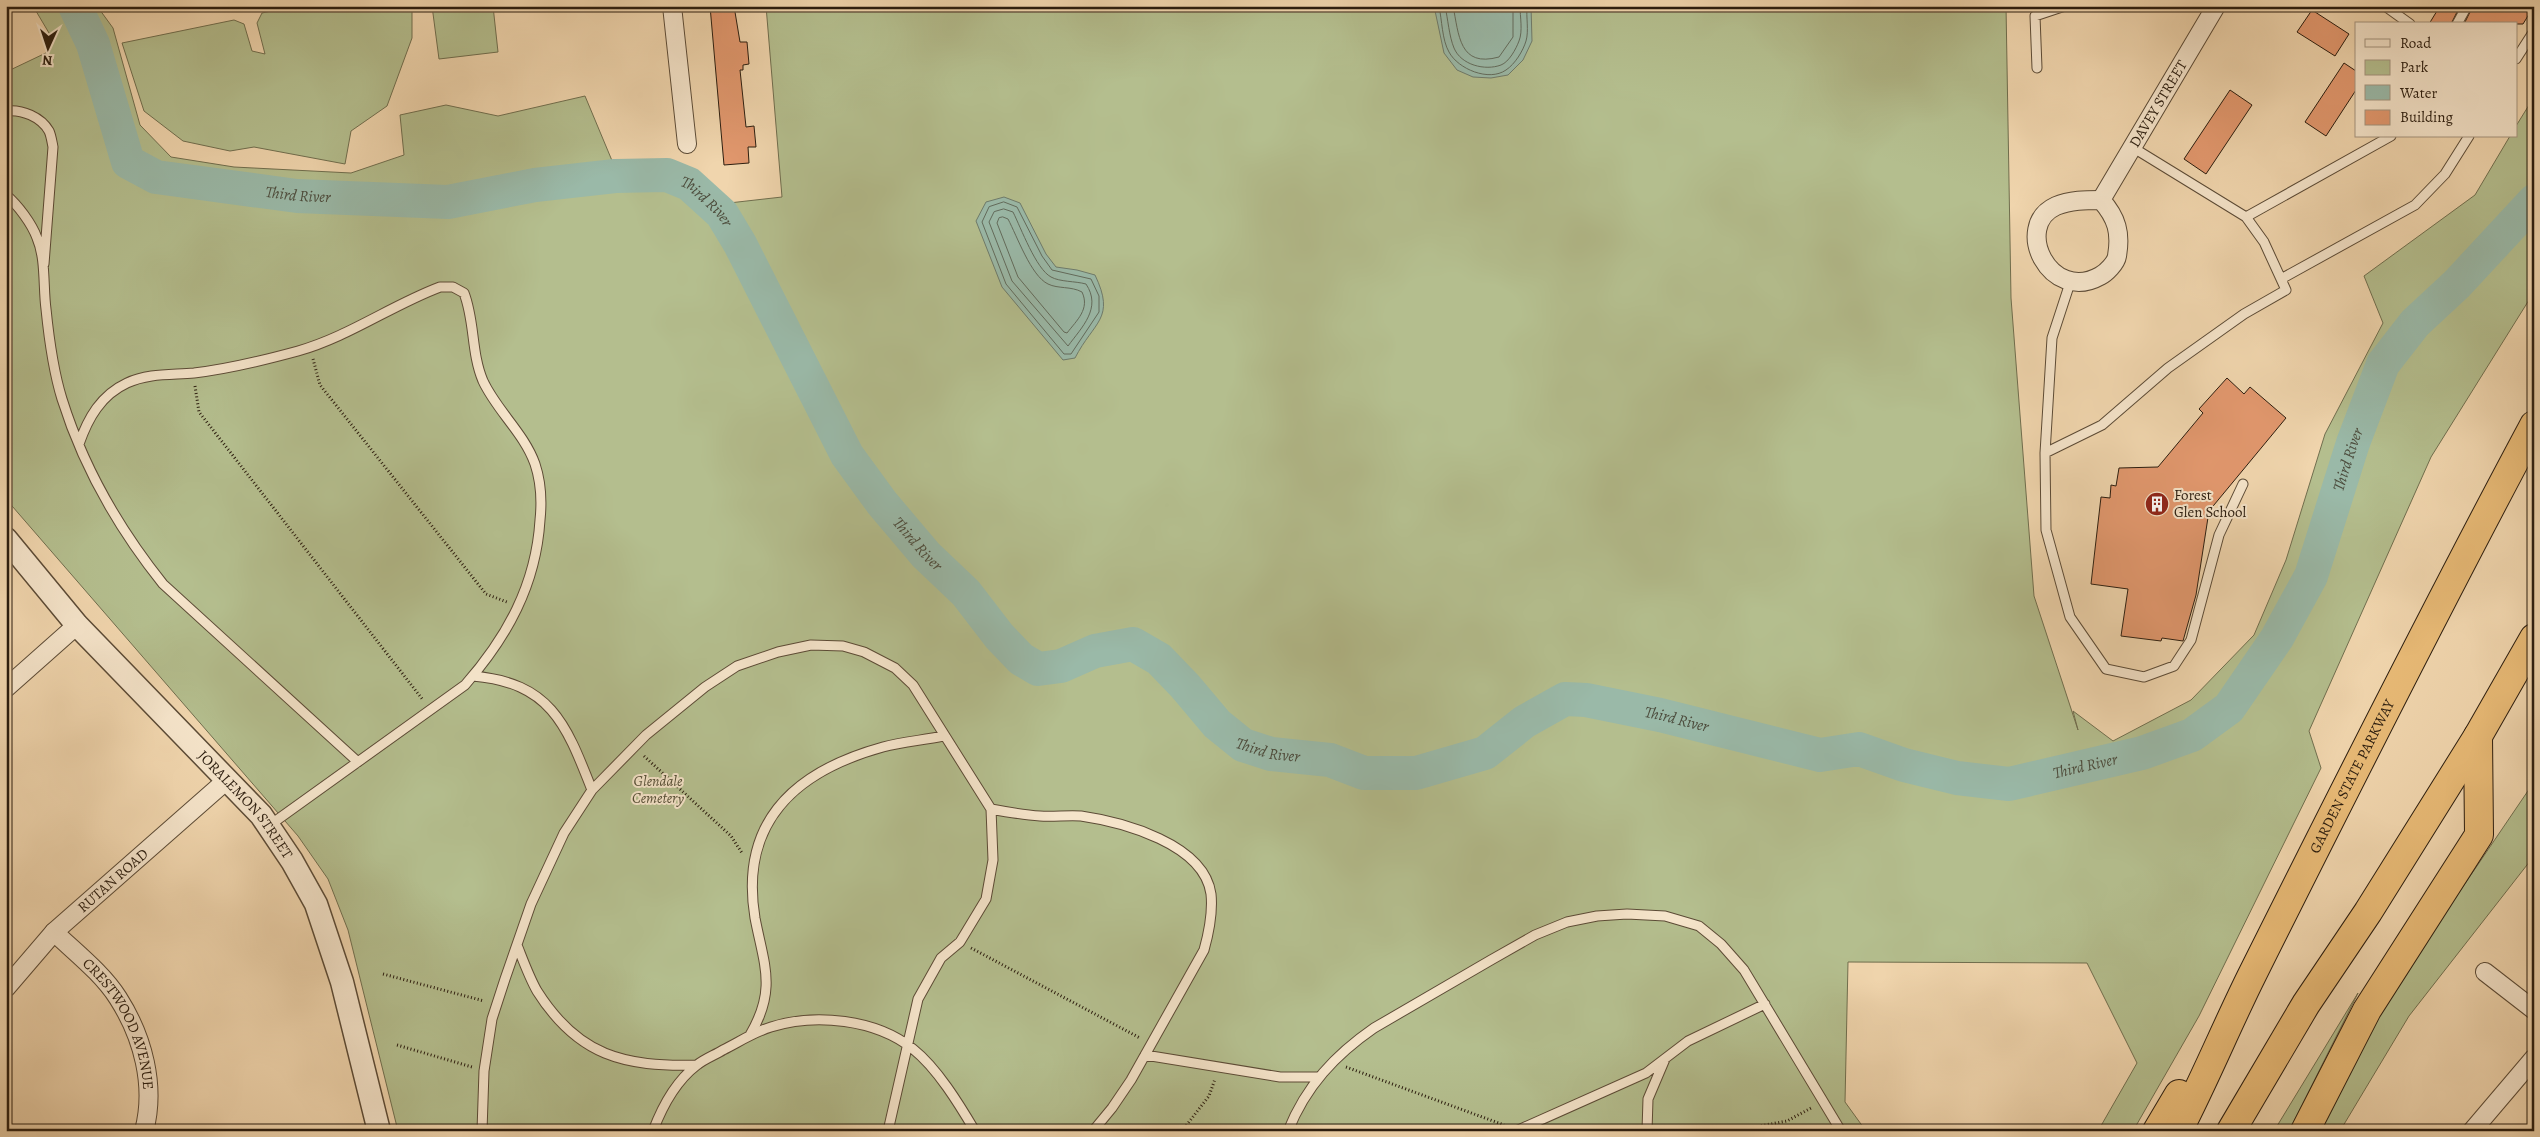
<svg xmlns="http://www.w3.org/2000/svg" width="2540" height="1137" viewBox="0 0 2540 1137" font-family="Alegreya,serif">
	<style>
		.green { fill: #b4be8e; stroke: #706e4e }
		.water { fill: #9ab9a8; stroke: #6e7b6b }
		.lines { fill: none; stroke-linecap: round; stroke-linejoin: round }
		.shore { stroke: #626b5c; stroke-width: 1 }
		.river { stroke: #9ab9a8; stroke-width: 34 }
		.building { fill: #e2986e; stroke: #2b1d0f }
		.service-casing { stroke: #5c4b36; stroke-width: 11 }
		.minor-casing { stroke: #5c4b36; stroke-width: 20 }
		.tertiary-casing { stroke: #5c4b36; stroke-width: 25 }
		.motorway-casing { stroke: #2b1d0f; stroke-width: 30 }
		.path { stroke: #2b1d0f; stroke-width: 3; stroke-dasharray: 1 2.5; stroke-linecap: butt }
		.service { stroke: #f5e4ca; stroke-width: 9 }
		.minor { stroke: #f5e4ca; stroke-width: 18 }
		.tertiary { stroke: #f5e4ca; stroke-width: 22 }
		.motorway { stroke: #e8ba76; stroke-width: 28 }
		.labels { text-anchor: middle; dominant-baseline: central; stroke-width: 4; stroke-linejoin: round; paint-order: stroke }
		.street-label { font-size: 15px; fill: #2b1d0f; stroke: #f5e4ca }
		.poi-label { font-size: 15px; fill: #2b1d0f; stroke: #f5e4ca; text-anchor: start }
		.park-label { font-size: 15px; font-style: italic; fill: #544d35; stroke: #f5e4ca }
		.water-label { font-size: 16px; font-style: italic; fill: #4c4c3d; stroke: #f5e4ca }
	</style>
	<rect width="100%" height="100%" fill="#f0d5ad"/>
	<filter id="stains"><feTurbulence type="fractalNoise" baseFrequency=".004" numOctaves="4"/><feColorMatrix values="0 0 0 0 .2 0 0 0 0 .09 0 0 0 0 .02 0 0 0 .5 -.17"/></filter>
	<radialGradient id="worn" r=".72"><stop offset=".6" stop-color="#630" stop-opacity="0"/><stop offset="1" stop-color="#630" stop-opacity=".3"/></radialGradient>
	<path class="green" d="M33,6H97L113,28L140,125L171,157L234,167L351,173L404,155L400,115L446,105L498,116L585,96L613,163L678,169L729,203L782,197L766,6H2006L2011,298L2034,596L2078,730L2073,711L2113,741L2191,700L2254,635L2286,560L2325,434L2383,323L2364,276L2475,195L2510,136H2516V126L2534,97V292L2431,457L2309,731L2321,768L2199,1016L2133,1131H2098L2137,1063L2087,963L1848,962L1845,1102L1866,1131H398L348,930L328,879L298,836L6,499V72L50,51L49,33Z
		M293,6H412V38L387,106L351,131L345,164L254,147L230,151L183,141L144,111L122,43L234,20L244,24L252,51L265,54L257,23L262,13Z
		M432,6H493L498,52L439,59Z
		M2534,782V856L2409,1016L2340,1131H2312L2331,1089L2428,938Z
		M2358,993L2289,1131H2274Z"/>
	<path class="water" d="M1434,6H1531L1532,41L1523,60L1508,75L1491,78L1473,77L1457,70L1444,53Z
		M1004,197L1020,203L1046,254L1056,267L1077,270L1095,275C1116,319 1094,321 1075,358L1063,360L1002,287L976,221L986,202Z"/>
	<g class="lines">
		<path class="shore" d="M1439,6C1442,20 1442,40 1449,52C1458,69 1489,82 1506,70C1515,64 1523,51 1526,41C1529,31 1526,17 1527,6
			M1445,6C1448,19 1449,36 1454,48C1461,65 1485,71 1501,65C1509,62 1516,49 1519,41C1523,31 1520,17 1520,6
			M1453,6C1459,35 1459,68 1499,57L1513,37V6
			M1004,202L1017,207L1042,256L1052,270L1091,279L1099,296V312L1071,354H1064L1006,284L982,222L989,207Z
			M1004,209L1013,212C1021,228 1036,269 1051,277C1060,282 1075,281 1086,284C1102,308 1082,327 1068,346L1012,281L989,222L994,212Z
			M1003,217L1008,219C1017,236 1031,276 1048,284C1058,289 1071,286 1082,292C1090,309 1077,320 1067,333L1064,332L1018,277L997,223L999,218Z"/>
		<path class="river" id="s1" d="M75,6L93,44L128,162L156,177L297,196L448,202L535,185L615,176L667,175L689,184L722,214L740,244L847,455L882,503L926,555L966,593L999,636L1021,659L1038,669L1061,666L1095,651L1133,644L1159,659L1185,686L1217,724L1243,745L1271,754L1330,760L1364,773H1416L1485,753L1524,722L1565,699L1586,700L1660,715L1820,755L1859,749L1904,765L1957,778L2009,784L2142,753L2192,735L2229,708L2277,638L2311,576L2353,443L2383,364L2415,323L2457,284L2534,201"/>
	</g>
	<path class="building" d="M710,6H734L740,42H747L749,64L743,65V70H740L746,127L754,126L756,147H748L749,163L724,165Z
		M2440,6H2460L2451,24H2429Z
		M2473,6H2534L2523,24H2464Z
		M2312,10L2349,34L2335,56L2297,32Z
		M2344,63L2356,71V90L2326,136L2305,122Z
		M2230,90L2252,105L2206,174L2184,159Z
		M2227,378L2244,394L2250,387L2286,418L2209,511L2196,595L2183,641L2162,638L2161,641L2121,636L2128,589L2091,584L2101,497L2110,498L2111,485L2116,486L2119,468L2158,467L2203,413L2199,409Z"/>
	<g class="lines">
		<g class="service-casing">
			<path id="service" d="M2385,6L2410,24
				M2457,24L2467,6
				M2516,59L2534,31
				M2037,68L2035,16L2065,6
				M6,111C22,109 41,117 49,131C51,135 52,142 53,147L44,264
				M2132,147L2246,217L2391,136
				M6,195C18,205 32,224 37,238C46,259 43,287 46,309C49,339 53,370 62,399C83,466 119,529 163,584L358,762
				M2281,279L2415,205L2445,174L2469,136
				M2070,283L2052,338L2045,453L2046,530L2070,617L2106,669L2144,677L2174,666L2191,640L2219,535L2243,484
				M79,444C88,418 101,395 127,383C148,373 172,375 194,373C229,369 265,360 298,351C348,337 392,305 440,287H453L464,293C475,321 471,353 483,381C497,411 524,433 535,464C541,482 542,501 540,520C536,585 507,637 465,685L270,825
				M2045,453L2102,425L2168,368L2244,314L2286,290L2264,242L2246,217
				M473,676C551,683 566,724 592,790
				M991,809C1007,812 1023,815 1040,816C1053,817 1068,815 1081,816C1123,822 1204,844 1211,894C1213,913 1209,932 1204,950L1131,1080L1112,1108L1093,1131
				M517,945C523,960 529,977 537,991C578,1056 624,1067 697,1065
				M750,1035C777,989 764,965 755,918C739,821 796,771 883,747C902,742 924,740 943,736
				M1145,1055L1280,1077H1317
				M482,1131L484,1071L492,1019L505,979L531,904L564,833L592,790L646,735L705,687L737,666L778,652L811,645L843,646L864,652L895,668L913,685L991,809L993,860L986,899L960,942L941,958L918,999L888,1131
				M653,1131C662,1107 676,1081 697,1065C704,1059 715,1055 723,1050C739,1042 754,1032 771,1027C815,1013 876,1019 913,1049C937,1068 959,1104 975,1131
				M1288,1131C1306,1086 1335,1055 1374,1028L1491,960L1535,935L1567,922L1597,916L1627,914L1665,916L1699,926L1721,944L1744,970L1841,1131
				M1516,1131L1646,1073L1688,1041L1765,1004
				M1647,1131L1648,1099L1665,1059"/>
		</g>
		<g class="minor-casing">
			<g id="minor">
				<path d="M672,6L687,144"/>
				<path d="M2101,200C2117,218 2121,233 2117,256C2116,263 2106,273 2100,276C2050,304 2012,226 2056,206C2070,200 2086,200 2101,200Z"/>
				<path id="s2" d="M2101,200L2216,6"/>
				<path d="M6,688L77,625"/>
				<path id="s3" d="M54,932C76,953 102,973 118,998C143,1037 156,1086 144,1131"/>
				<path d="M2485,972L2534,1010"/>
				<path id="s4" d="M6,988L54,932L228,779"/>
				<path d="M2472,1131L2534,1058"/>
			</g>
		</g>
		<g class="tertiary-casing">
			<g id="tertiary">
				<path id="s5" d="M6,539L77,625L261,815L292,861L316,904L342,982L379,1131"/>
			</g>
		</g>
		<g class="motorway-casing">
			<g id="motorway">
				<path d="M2157,1131L2179,1094"/>
				<path id="s6" d="M2178,1131C2205,1079 2227,1025 2253,973C2345,789 2437,606 2534,425"/>
				<path d="M2231,1131L2306,1004L2368,912L2478,736L2534,638"/>
				<path d="M2305,1131L2367,1010L2479,835L2478,736"/>
			</g>
		</g>
		<path class="path" d="M313,359L320,385L486,594L507,602
			M195,386L199,412L423,700
			M644,756L731,836L742,853
			M971,948L1140,1038
			M383,974L484,1001
			M397,1045L472,1067
			M1346,1067L1504,1125
			M1182,1131L1209,1096L1215,1079
			M1752,1131L1760,1126L1787,1121L1813,1107"/>
		<use href="#service" class="service"/>
		<use href="#minor" class="minor"/>
		<use href="#tertiary" class="tertiary"/>
		<use href="#motorway" class="motorway"/>
	</g>
	<defs>
		<g id="building-disc" transform="scale(1.25)"><circle r="9.5" fill="#8f2418" stroke="#f5e4ca"/><path d="M-4-6H4V6H1V3H-1V6H-4ZM-2.5-4.3h1.7v1.8h-1.7ZM.8-4.3h1.7v1.8H.8ZM-2.5-1h1.7V.8h-1.7ZM.8-1h1.7V.8H.8Z" fill="#fff"/></g>
	</defs>
	<g fill-rule="evenodd">
		<use href="#building-disc" x="2157" y="504"/>
	</g>
	<g class="labels">
		<g class="street-label">
			<text stroke="none"><textPath href="#s2" startOffset="112">DAVEY STREET</textPath></text>
			<text stroke="none"><textPath href="#s6" startOffset="395">GARDEN STATE PARKWAY</textPath></text>
			<text stroke="none"><textPath href="#s5" startOffset="358">JORALEMON STREET</textPath></text>
			<text stroke="none"><textPath href="#s4" startOffset="152">RUTAN ROAD</textPath></text>
			<text stroke="none"><textPath href="#s3" startOffset="116">CRESTWOOD AVENUE</textPath></text>
		</g>
		<g class="poi-label">
			<text x="2174" y="495">Forest<tspan x="2174" dy="17">Glen School</tspan></text>
		</g>
		<g class="park-label">
			<text x="658" y="781">Glendale<tspan x="658" dy="17">Cemetery</tspan></text>
		</g>
		<g class="water-label">
			<text stroke="none"><textPath href="#s1" startOffset="340">Third River</textPath></text>
			<text stroke="none"><textPath href="#s1" startOffset="760">Third River</textPath></text>
			<text stroke="none"><textPath href="#s1" startOffset="2904">Third River</textPath></text>
			<text stroke="none"><textPath href="#s1" startOffset="1165">Third River</textPath></text>
			<text stroke="none"><textPath href="#s1" startOffset="2049">Third River</textPath></text>
			<text stroke="none"><textPath href="#s1" startOffset="1615">Third River</textPath></text>
			<text stroke="none"><textPath href="#s1" startOffset="2469">Third River</textPath></text>
		</g>
	</g>
	<rect width="2540" height="1137" fill="none" stroke="#f0d5ad" stroke-width="25"/>
	<rect x="8" y="8" width="2525" height="1122" fill="none" stroke="#2b1d0f" stroke-width="2.5"/>
	<rect x="12" y="12" width="2515" height="1112" fill="none" stroke="#2b1d0f"/>
	<rect x="2355" y="22" width="162" height="115" fill="#f5e4ca" stroke="#a4947f"/>
	<rect x="2365" y="39" width="25" height="8" fill="#f5e4ca" stroke="#a4947f"/>
	<text x="2400" y="48" font-size="15" fill="#2b1d0f">Road</text>
	<rect x="2365" y="60" width="25" height="15" fill="#b4be8e" stroke="#a4947f"/>
	<text x="2400" y="72" font-size="15" fill="#2b1d0f">Park</text>
	<rect x="2365" y="85" width="25" height="15" fill="#9ab9a8" stroke="#a4947f"/>
	<text x="2400" y="98" font-size="15" fill="#2b1d0f">Water</text>
	<rect x="2365" y="110" width="25" height="15" fill="#e2986e" stroke="#a4947f"/>
	<text x="2400" y="122" font-size="15" fill="#2b1d0f">Building</text>
	<g transform="translate(48 48) rotate(183)" stroke="#f5e4ca" stroke-width="4" paint-order="stroke">
	<path d="M0-4L9 19L0 12L-9 19Z" fill="#2b1d0f"/>
	<text y="-8" font-size="14" font-weight="bold" text-anchor="middle" fill="#2b1d0f">N</text>
	</g>
	<rect width="100%" height="100%" filter="url(#stains)"/>
	<rect width="100%" height="100%" fill="url(#worn)"/>
</svg>
